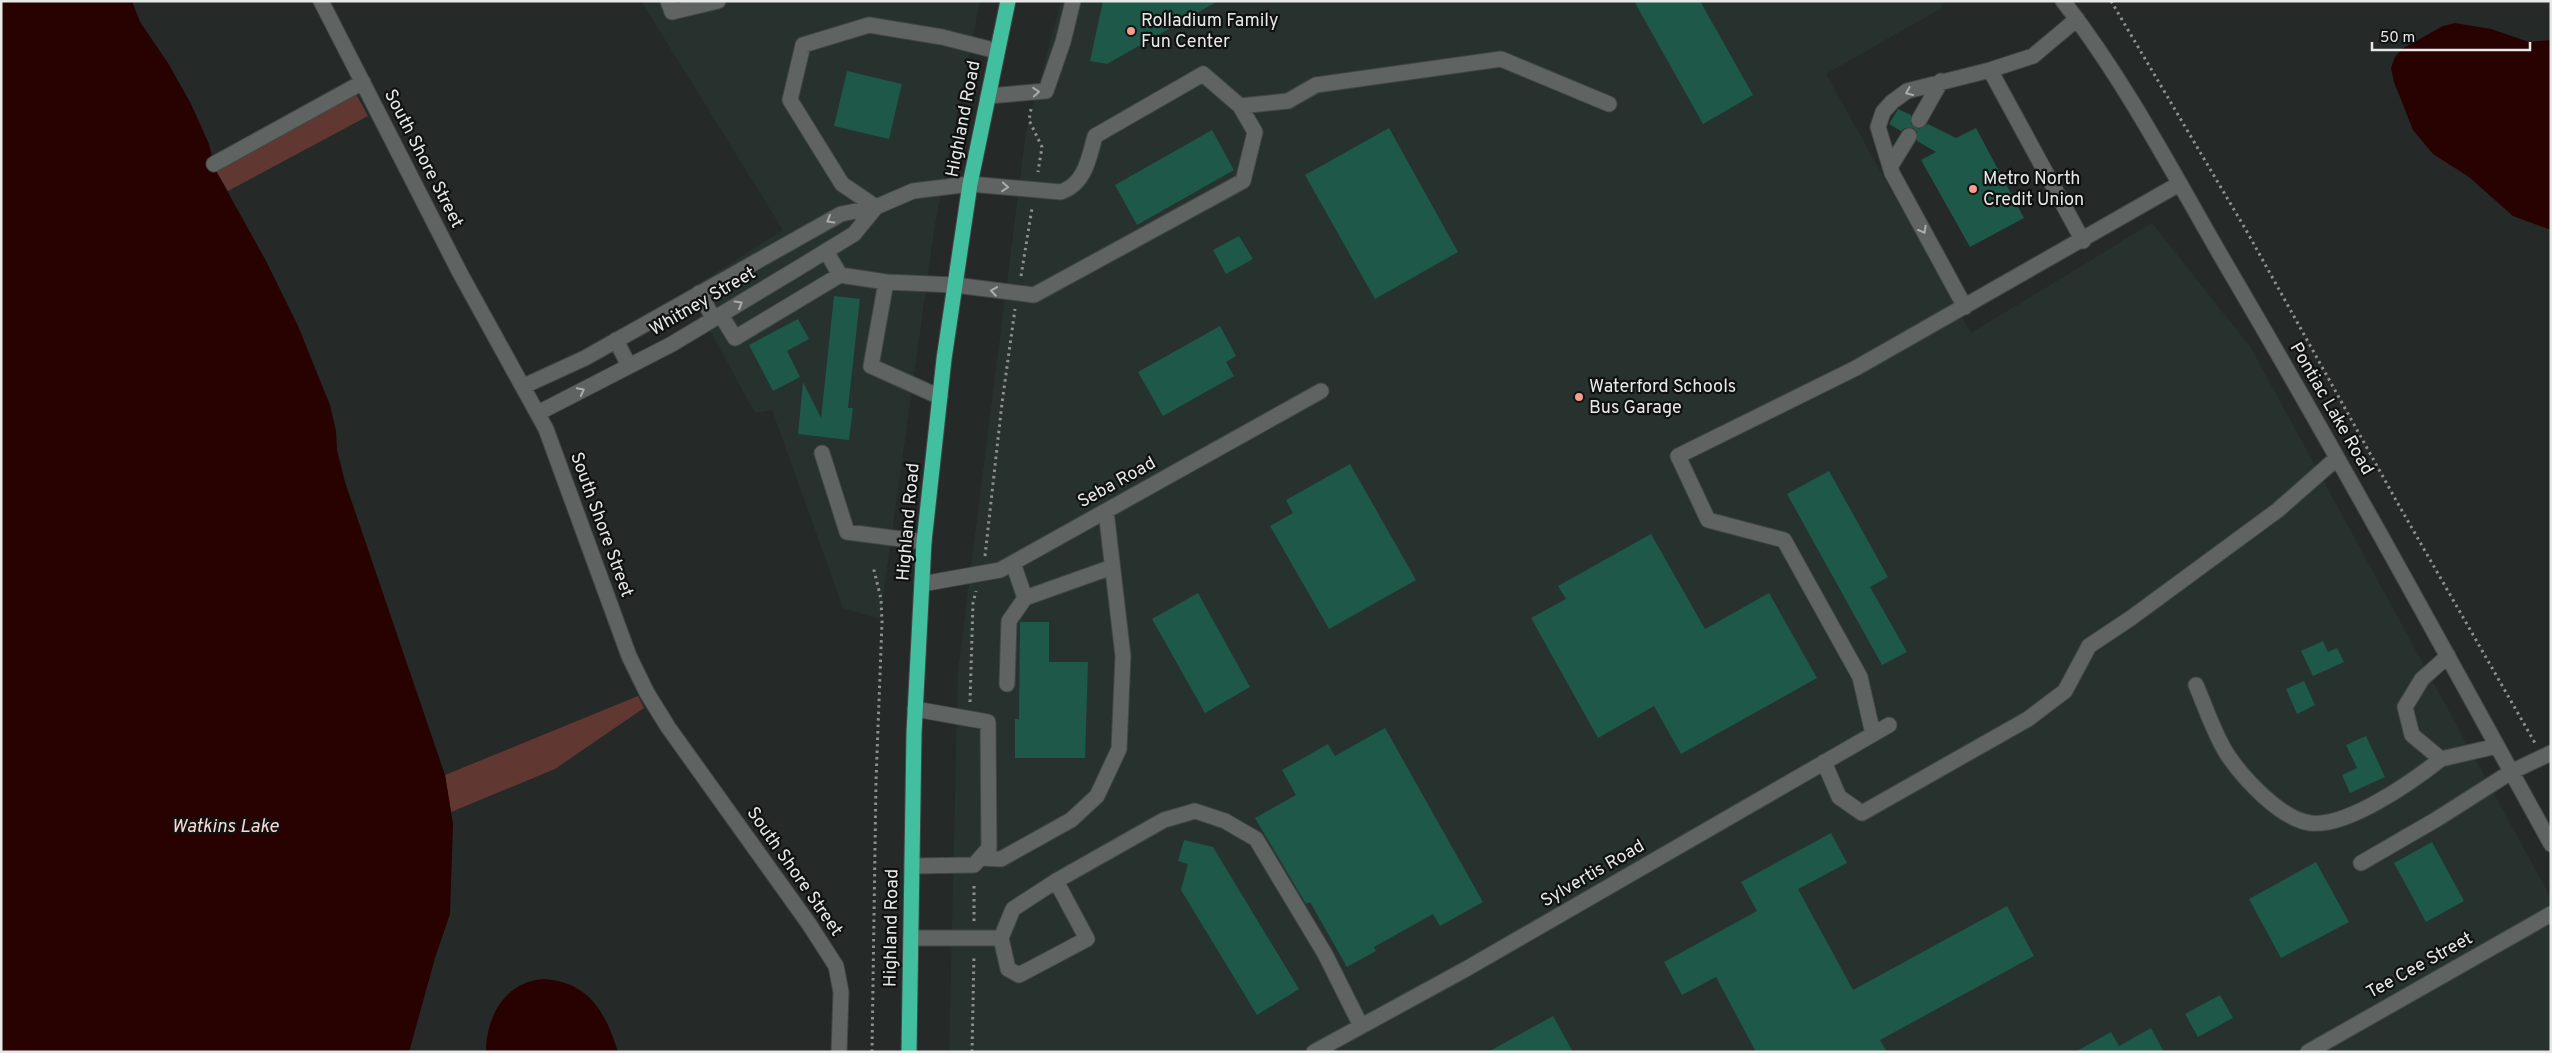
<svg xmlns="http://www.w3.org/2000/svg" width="2552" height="1053" viewBox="0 0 2552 1053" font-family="Overpass,sans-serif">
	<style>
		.built { fill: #27322e }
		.green { fill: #603831 }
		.water { fill: #280201 }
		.building { fill: #1d5848 }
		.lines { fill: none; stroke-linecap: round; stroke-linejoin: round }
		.minor-casing { stroke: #424645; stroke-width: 17 }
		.highway-casing { stroke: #424645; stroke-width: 17 }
		.path { stroke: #8e908f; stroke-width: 3; stroke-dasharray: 2.5 4; stroke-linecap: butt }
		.minor { stroke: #5f6462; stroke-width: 15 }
		.highway { stroke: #42bf9e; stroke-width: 15 }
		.oneway { stroke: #aaadac }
		.poi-dot { fill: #f59d8e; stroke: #101111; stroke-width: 2 }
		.labels { text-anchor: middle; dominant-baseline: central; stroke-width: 4.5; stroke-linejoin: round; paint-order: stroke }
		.poi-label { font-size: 18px; fill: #e7e9e8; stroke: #101111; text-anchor: start }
		.street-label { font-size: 18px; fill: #e7e9e8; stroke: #101111 }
		.water-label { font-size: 19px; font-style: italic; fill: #fbd9d3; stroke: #101111 }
	</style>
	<rect width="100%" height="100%" fill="#252928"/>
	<path class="built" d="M641,1H980L935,224L880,619L843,608L772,410L755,413L688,290L783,230Z
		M1061,1H1944L1940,9L1826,74L1971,333L2152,223L2251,348L2551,898V1052H949L958,670L1026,131Z"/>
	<path class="green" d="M356,94L368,116L228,191L215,169Z
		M638,696L644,708L555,769L451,812L445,775Z"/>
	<path class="water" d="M1,1H132L140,22L168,63L191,104L209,144L215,169L266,261L298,326L330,405L336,431L337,450L345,482L445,775L453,824L450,914L435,958L409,1052H1Z
		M2455,23L2491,29L2529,42L2551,40V230L2513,216L2469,177L2433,154L2413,130L2394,82L2391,68L2395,57L2402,49L2443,26Z
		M543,979C589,982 605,1011 618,1052H486C486,1017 505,982 543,979Z"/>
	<path class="building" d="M1103,1H1218L1107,64L1090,61Z
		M1634,1H1700L1753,95L1703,124Z
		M847,71L902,84L889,139L834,126Z
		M1898,109L1911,115V124L1919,129L1928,124L1956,138L1976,128L2024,218L1970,247L1921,160L1936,152L1917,141V132L1913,128H1905L1901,131L1889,124Z
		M1389,128L1458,252L1375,299L1305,175Z
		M1212,130L1234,170L1137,225L1115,185Z
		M1239,236L1253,259L1226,274L1213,250Z
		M834,296L860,299L848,408H853L849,440L798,434L803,382L821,418Z
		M798,319L809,339L787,351L800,377L773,391L749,345Z
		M1220,326L1236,356L1226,362L1234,376L1163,416L1138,372Z
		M1350,464L1416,580L1329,629L1270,526L1293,513L1286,500Z
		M1829,471L1888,577L1870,587L1907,652L1882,665L1787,494Z
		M1651,534L1705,629L1769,593L1817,678L1681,754L1654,706L1598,738L1531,618L1566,599L1558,586Z
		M1198,593L1250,687L1205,713L1152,619Z
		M1020,622H1049V662H1088L1085,758H1015V719H1019Z
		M2323,641L2328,652L2337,648L2344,662L2313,676L2301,651Z
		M2304,681L2315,705L2297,714L2286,689Z
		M1385,728L1483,902L1440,926L1433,914L1374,947L1376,951L1347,967L1310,902L1306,904L1255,818L1296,795L1282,770L1328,744L1335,756Z
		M2366,736L2385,777L2350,793L2342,775L2357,768L2346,745Z
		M1831,833L1847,863L1798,889L1853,990L2007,906L2034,956L1880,1040L1887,1052H1756L1716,977L1682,995L1664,962L1757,911L1741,882Z
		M1184,840L1213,847L1299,989L1257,1015L1181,890L1188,864L1178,861Z
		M2432,842L2464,901L2426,922L2394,863Z
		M2316,862L2349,922L2281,958L2249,899Z
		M2220,995L2233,1018L2198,1037L2185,1014Z
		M1553,1016L1573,1052H1488Z
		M2151,1028L2164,1052H2075L2111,1032L2119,1046Z"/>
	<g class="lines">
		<g class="minor-casing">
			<path id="minor" d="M321,1L460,273L546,429L629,656L647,693L668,727L809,924L836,966L841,992L839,1052
				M668,1L672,12L718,1
				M2063,1C2130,87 2180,187 2235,280C2344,466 2447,655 2551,844
				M2077,19L2033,56L1990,70L2083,241
				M988,96L1046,91L1063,42L1073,1
				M1919,120L1941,81
				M214,164L363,82
				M1890,167L1909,136
				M876,207L842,184L790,100L803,45L869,25L942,37L997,51
				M826,251L840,275L886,282L871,366L940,397
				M886,282L955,285L1034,295L1243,181L1255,132L1240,106L1288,101L1316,85L1501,59L1609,104
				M699,293L714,319
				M1965,307L1892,173L1878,127L1883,112L1892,102L1907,91L1990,70
				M721,315L735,338L840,275
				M616,340L629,366
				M524,386L585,358L841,214L876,207L913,191L970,184L1061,192C1085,184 1089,158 1095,136L1203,74L1240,106
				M538,413L672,344L795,270L854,234L876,207
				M822,453L847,532L924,542
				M1013,563L1025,598
				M922,584L1000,570L1321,391
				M2448,656L2422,679L2405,707L2412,735L2441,759L2497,746
				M1007,684L1009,621L1025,598L1112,567
				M2196,685C2205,706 2216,739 2229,757C2245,780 2281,819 2310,823C2347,828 2413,781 2441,759
				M1873,734L1860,677L1784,540L1708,520L1678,456L1856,368L2179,184
				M1824,762L1839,797L1862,813L2028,719L2065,691L2089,646L2131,618L2278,510L2337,458
				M980,858L1001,859L1071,820L1097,796L1119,749L1123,656L1106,511
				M2361,863L2437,819L2511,772L2551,753
				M912,866L974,865L989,848L988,722L915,709
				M911,938H1001L1013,909L1056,881L1164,820L1195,811L1225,821L1256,839L1325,954L1361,1026
				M1001,938L1008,969L1019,975L1087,939L1056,881
				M1314,1052L1466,969L1889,725
				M2308,1052L2551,914"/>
		</g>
		<g class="highway-casing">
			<path id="highway" d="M909,1052L914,733L924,542L944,359L970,184L1008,1"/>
		</g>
		<path class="path" d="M2111,1L2246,230L2397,502L2535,743
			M1031,109L1029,120L1042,147L1038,172
			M1021,276L1032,208
			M985,556L1002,403L1015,309
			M970,702L973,603L976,591
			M974,921V882
			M872,1052L876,781L882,622L881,599L873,566
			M972,1052L974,955"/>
		<use href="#minor" class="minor"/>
		<use href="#highway" class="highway"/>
	</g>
	<defs><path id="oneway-chevron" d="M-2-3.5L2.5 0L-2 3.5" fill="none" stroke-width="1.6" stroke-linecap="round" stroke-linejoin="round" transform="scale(1.25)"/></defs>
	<g class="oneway">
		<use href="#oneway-chevron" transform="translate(1036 92) rotate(-4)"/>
		<use href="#oneway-chevron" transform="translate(1909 92) rotate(156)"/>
		<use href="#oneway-chevron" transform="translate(1005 187) rotate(5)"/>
		<use href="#oneway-chevron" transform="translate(830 220) rotate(150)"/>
		<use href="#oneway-chevron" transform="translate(1923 230) rotate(61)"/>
		<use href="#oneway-chevron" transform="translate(994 291) rotate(-172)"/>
		<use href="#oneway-chevron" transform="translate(739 304) rotate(-31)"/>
		<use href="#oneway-chevron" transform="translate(581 391) rotate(-27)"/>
	</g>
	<g class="poi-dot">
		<circle cx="1131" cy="31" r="5"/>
		<circle cx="1973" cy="189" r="5"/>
		<circle cx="1579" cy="397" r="5"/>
	</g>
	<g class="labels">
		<g class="poi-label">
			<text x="1141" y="21">Rolladium Family<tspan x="1141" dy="21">Fun Center</tspan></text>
			<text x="1983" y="179">Metro North<tspan x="1983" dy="21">Credit Union</tspan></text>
			<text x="1589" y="387">Waterford Schools<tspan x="1589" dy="21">Bus Garage</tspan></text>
		</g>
		<g class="street-label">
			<text transform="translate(964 119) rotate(-79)">Highland Road</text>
			<text transform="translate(423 159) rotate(63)">South Shore Street</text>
			<text transform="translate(703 302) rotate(-30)">Whitney Street</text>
			<text transform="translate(2331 409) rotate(60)">Pontiac Lake Road</text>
			<text transform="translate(1117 483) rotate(-29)">Seba Road</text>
			<text transform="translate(909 522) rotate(-85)">Highland Road</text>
			<text transform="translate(601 525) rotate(70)">South Shore Street</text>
			<text transform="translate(794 872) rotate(55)">South Shore Street</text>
			<text transform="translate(1593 874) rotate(-30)">Sylvertis Road</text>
			<text transform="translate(892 928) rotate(-89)">Highland Road</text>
			<text transform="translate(2420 966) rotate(-29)">Tee Cee Street</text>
		</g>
		<g class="water-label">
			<text x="225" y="827">Watkins Lake</text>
		</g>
	</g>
	<rect width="2552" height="1053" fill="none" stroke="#e7e9e8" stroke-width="5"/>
	<path d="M2372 42v8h158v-8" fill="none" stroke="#e7e9e8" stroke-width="2.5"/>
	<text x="2380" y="42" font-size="15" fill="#e7e9e8" stroke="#101111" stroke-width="4" paint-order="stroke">50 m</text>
</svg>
